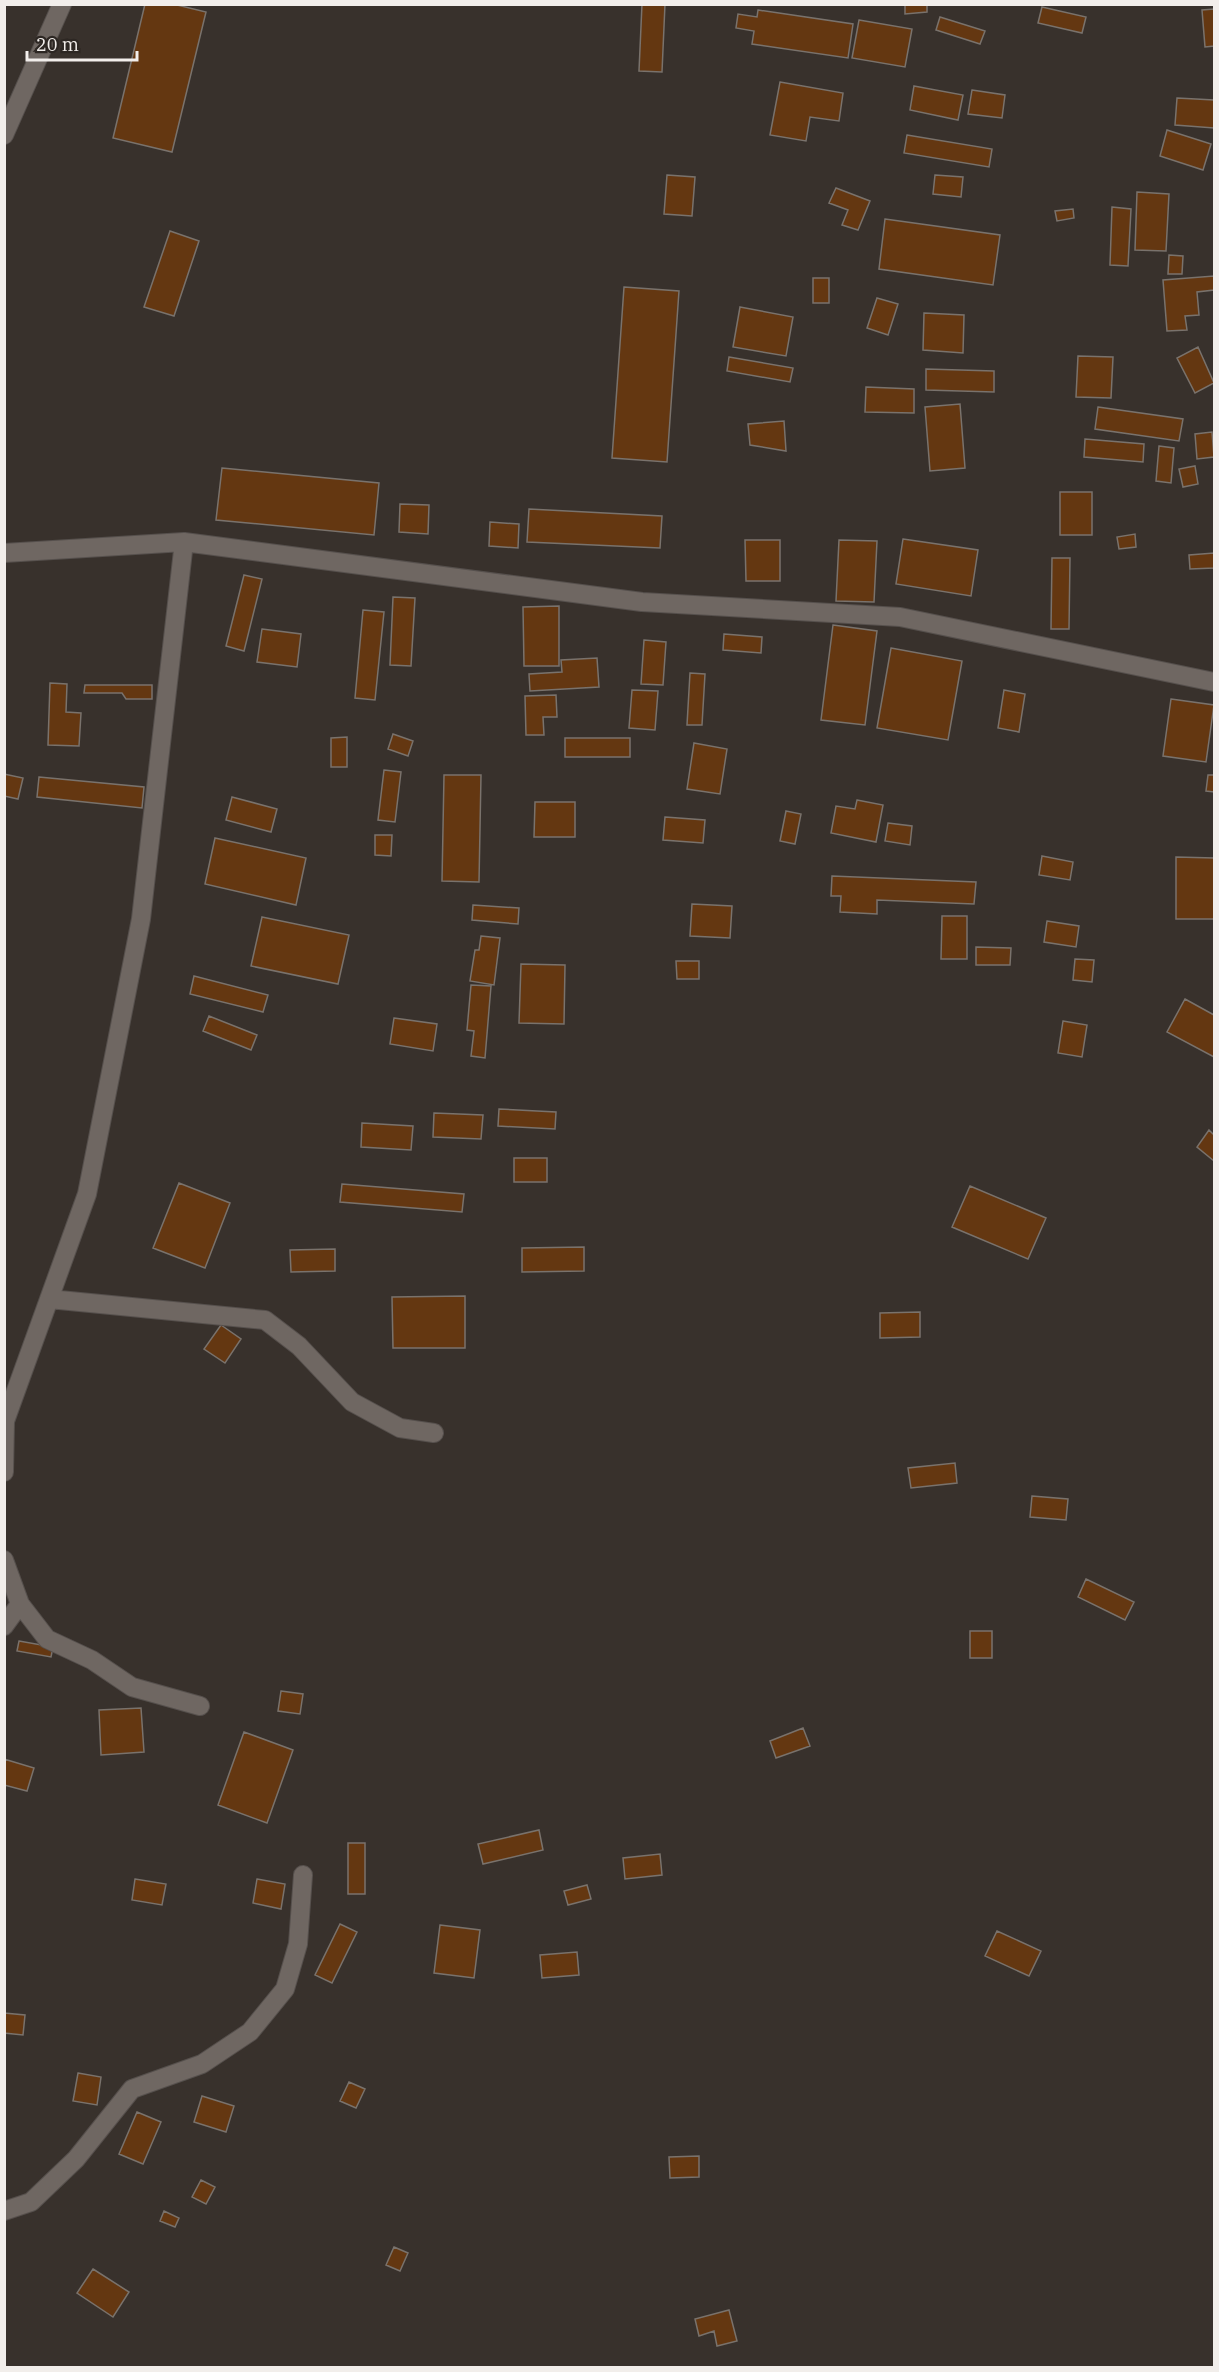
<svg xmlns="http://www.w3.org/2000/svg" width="1219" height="2372" viewBox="0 0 1219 2372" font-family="'IBM Plex Serif',serif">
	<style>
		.building { fill: #643711; stroke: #79726c; stroke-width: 1.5 }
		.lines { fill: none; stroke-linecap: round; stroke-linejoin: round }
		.minor-casing { stroke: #56504d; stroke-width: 20 }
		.minor { stroke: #6f6762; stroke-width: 18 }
	</style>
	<rect width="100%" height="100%" fill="#38312c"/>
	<path class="building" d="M145,4H173L206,12L172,152L113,138Z
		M642,4H665L662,72L639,71Z
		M905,4H927V12L905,14Z
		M1042,7L1086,17L1082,33L1038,23Z
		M1214,9V46L1205,47L1202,10Z
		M758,10L853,24L848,58L752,44L754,31L736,28L738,14L757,17Z
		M940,17L985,31L980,44L936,30Z
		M859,20L912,29L905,67L852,58Z
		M780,82L843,93L839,121L810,117L806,141L770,135Z
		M914,86L963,95L958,120L910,110Z
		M972,90L1005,95L1002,118L968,114Z
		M1177,98L1214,100V128L1175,125Z
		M1167,130L1211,144L1203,170L1160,156Z
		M907,135L992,149L989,167L904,153Z
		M667,175L695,177L692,216L664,214Z
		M935,175L963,177L961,197L933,194Z
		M836,188L870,201L858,230L842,225L848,210L829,203Z
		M1137,192L1169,194L1166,251L1135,250Z
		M1112,207L1131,209L1128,266L1110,265Z
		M1073,209L1074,218L1057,221L1055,211Z
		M885,219L1000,235L993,285L879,269Z
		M170,231L199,241L174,316L144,307Z
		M1169,255L1183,256L1182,274H1168Z
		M1214,276V290L1197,292L1199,315L1185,316L1187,330L1167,331L1163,280Z
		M813,278H829V303H813Z
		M624,287L679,291L667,462L612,458Z
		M877,298L898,304L888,335L867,328Z
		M740,307L793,317L786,356L733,347Z
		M924,313L964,315L963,353L923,350Z
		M1198,347L1214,383L1195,393L1177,358Z
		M1078,356L1113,357L1111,398L1076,397Z
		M729,357L793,368L790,382L727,371Z
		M926,369L994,371V392L926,390Z
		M866,387L914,389V413L865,412Z
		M960,404L965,468L930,471L925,407Z
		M1098,407L1183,419L1179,441L1095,429Z
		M784,421L786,451L750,445L748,424Z
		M1212,432L1214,457L1197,459L1195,434Z
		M1085,439L1144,444L1143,462L1084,457Z
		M1159,446L1174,448L1171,483L1156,481Z
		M1195,466L1198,484L1183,487L1179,469Z
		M222,468L379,483L374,535L216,520Z
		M1060,492H1092V535H1060Z
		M400,504L429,505L428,534L399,532Z
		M529,509L662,516L660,548L527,542Z
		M490,522L519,524L518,548L489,546Z
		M1135,534L1136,547L1119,549L1117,537Z
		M903,539L978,550L971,596L896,584Z
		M745,540H780V581H746Z
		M839,540L877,541L874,602L836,601Z
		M1214,553V568L1190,569L1189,555Z
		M1052,558H1070L1069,629H1051Z
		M244,575L262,579L244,651L226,646Z
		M393,597L415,598L411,666L390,665Z
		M559,606V666H524L523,607Z
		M363,610L384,612L375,700L355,698Z
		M833,625L877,631L865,725L821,720Z
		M262,629L301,634L297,667L257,662Z
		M724,634L762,637L761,653L723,650Z
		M644,640L666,642L663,685L641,684Z
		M891,648L962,661L948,740L877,728Z
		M597,658L599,687L530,691L529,674L562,672L561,660Z
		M690,673L705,674L702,725H687Z
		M50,683L67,684L66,712L81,713L79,746L48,745Z
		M85,685H152V699H126L122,693H84Z
		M632,690L658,691L655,730L629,728Z
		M1004,690L1025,694L1019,732L998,728Z
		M556,695L557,717H543L544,735H526L525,696Z
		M1171,699L1214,705L1206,762L1163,756Z
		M393,734L413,741L408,756L388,749Z
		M347,737V767H331V738Z
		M565,738H630V757H565Z
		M694,743L727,749L720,794L687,789Z
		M384,770L401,772L395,822L378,820Z
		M4,774L23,778L18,799L4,796Z
		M444,775H481L479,882L442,881Z
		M1208,775H1214V792L1206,791Z
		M39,777L144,787L142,808L37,797Z
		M232,797L277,809L271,832L226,820Z
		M857,800L883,805L876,842L831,833L836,806L855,809Z
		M535,802H575V837H534Z
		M786,811L801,814L795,844L780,841Z
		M665,817L705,820L703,843L663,840Z
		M888,823L912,826L910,845L885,841Z
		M375,835H392L391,856L375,855Z
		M215,838L306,858L296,905L205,884Z
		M1042,856L1073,862L1070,880L1039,875Z
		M1176,857L1214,858V919H1176Z
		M832,876L976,882L974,904L877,900V914L840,912L841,896H831Z
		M692,904L732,906L730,938L690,936Z
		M473,905L519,908L518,924L472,920Z
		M942,916H967V959H941Z
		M262,917L349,935L338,984L251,966Z
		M1047,921L1079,926L1076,947L1044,942Z
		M481,936L500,938L494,985L470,981L475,950H479Z
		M976,947L1011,948L1010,965H976Z
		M1075,959L1094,960L1092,982L1073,980Z
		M676,961H699V979H677Z
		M521,964L565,965L564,1024L519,1023Z
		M194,976L268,995L263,1012L190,994Z
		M471,985L491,986L485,1058L471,1056L474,1031L467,1030Z
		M1185,999L1214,1015V1057L1167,1032Z
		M209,1016L257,1035L251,1050L203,1031Z
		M394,1018L437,1024L433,1051L390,1044Z
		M1063,1021L1087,1025L1082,1057L1058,1053Z
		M499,1109L556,1112L555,1129L498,1126Z
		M434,1113L483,1115L481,1139L433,1137Z
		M362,1123L413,1126L411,1150L361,1147Z
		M1209,1130L1214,1135V1161L1197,1147Z
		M514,1158H547V1182H514Z
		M179,1183L230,1203L205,1268L153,1248Z
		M342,1184L464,1194L462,1212L340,1202Z
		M970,1186L1046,1218L1028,1259L952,1227Z
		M584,1247V1271L522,1272V1248Z
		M335,1249V1271L291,1272L290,1250Z
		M465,1296V1348H393L392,1297Z
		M920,1312V1337L880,1338V1313Z
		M221,1325L241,1339L225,1363L204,1349Z
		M955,1463L957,1483L911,1488L908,1468Z
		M1032,1496L1068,1499L1066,1520L1030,1517Z
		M1086,1579L1134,1602L1125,1620L1078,1597Z
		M970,1631H992V1658H970Z
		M19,1641L53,1647L51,1657L17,1651Z
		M281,1691L303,1694L300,1714L278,1711Z
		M141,1708L144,1752L101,1755L99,1710Z
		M803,1728L810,1746L776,1758L770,1741Z
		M244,1732L293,1750L267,1823L218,1805Z
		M4,1759L34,1768L27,1791L4,1785Z
		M539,1830L543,1850L483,1864L478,1844Z
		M348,1843H365V1894H348Z
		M660,1854L662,1875L625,1879L623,1858Z
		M135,1879L166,1884L162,1905L132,1900Z
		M257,1879L285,1884L281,1909L253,1903Z
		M587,1885L591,1899L568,1905L564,1891Z
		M340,1924L357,1932L332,1983L315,1975Z
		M440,1925L480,1930L474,1978L434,1973Z
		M997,1931L1041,1951L1029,1976L985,1956Z
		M577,1952L579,1975L542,1978L540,1955Z
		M4,2013L25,2015L23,2035L4,2033Z
		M78,2073L101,2077L97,2105L73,2101Z
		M349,2082L365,2089L356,2108L340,2101Z
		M202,2096L234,2106L226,2132L194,2122Z
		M137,2112L161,2122L143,2164L119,2154Z
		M699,2156V2177L670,2178L669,2157Z
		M201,2180L215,2187L206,2204L192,2197Z
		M164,2211L179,2218L175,2227L160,2221Z
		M394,2247L408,2253L400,2271L386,2265Z
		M93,2269L129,2292L113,2317L77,2293Z
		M729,2310L737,2341L717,2346L714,2331L699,2336L695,2319Z"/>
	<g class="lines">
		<g class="minor-casing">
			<path id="minor" d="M4,135L62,4
				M4,553L184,542L642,602L900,617L1214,682
				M49,1299L265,1320L299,1346L352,1402L400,1428L434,1433
				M4,1472L5,1421L87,1194L141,919L184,542
				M4,1560L20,1604L47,1639L92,1660L132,1687L200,1706
				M4,1626L20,1604
				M4,2211L31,2202L76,2159L132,2089L202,2064L250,2032L285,1989L298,1944L303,1875"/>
		</g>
		<use href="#minor" class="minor"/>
	</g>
	<rect width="1219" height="2372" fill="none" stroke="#f2eeeb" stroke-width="12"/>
	<path d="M27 51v9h110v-9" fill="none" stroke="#f2eeeb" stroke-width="3"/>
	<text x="36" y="51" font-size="18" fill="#f2eeeb" stroke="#2d2723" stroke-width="4.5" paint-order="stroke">20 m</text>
</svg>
